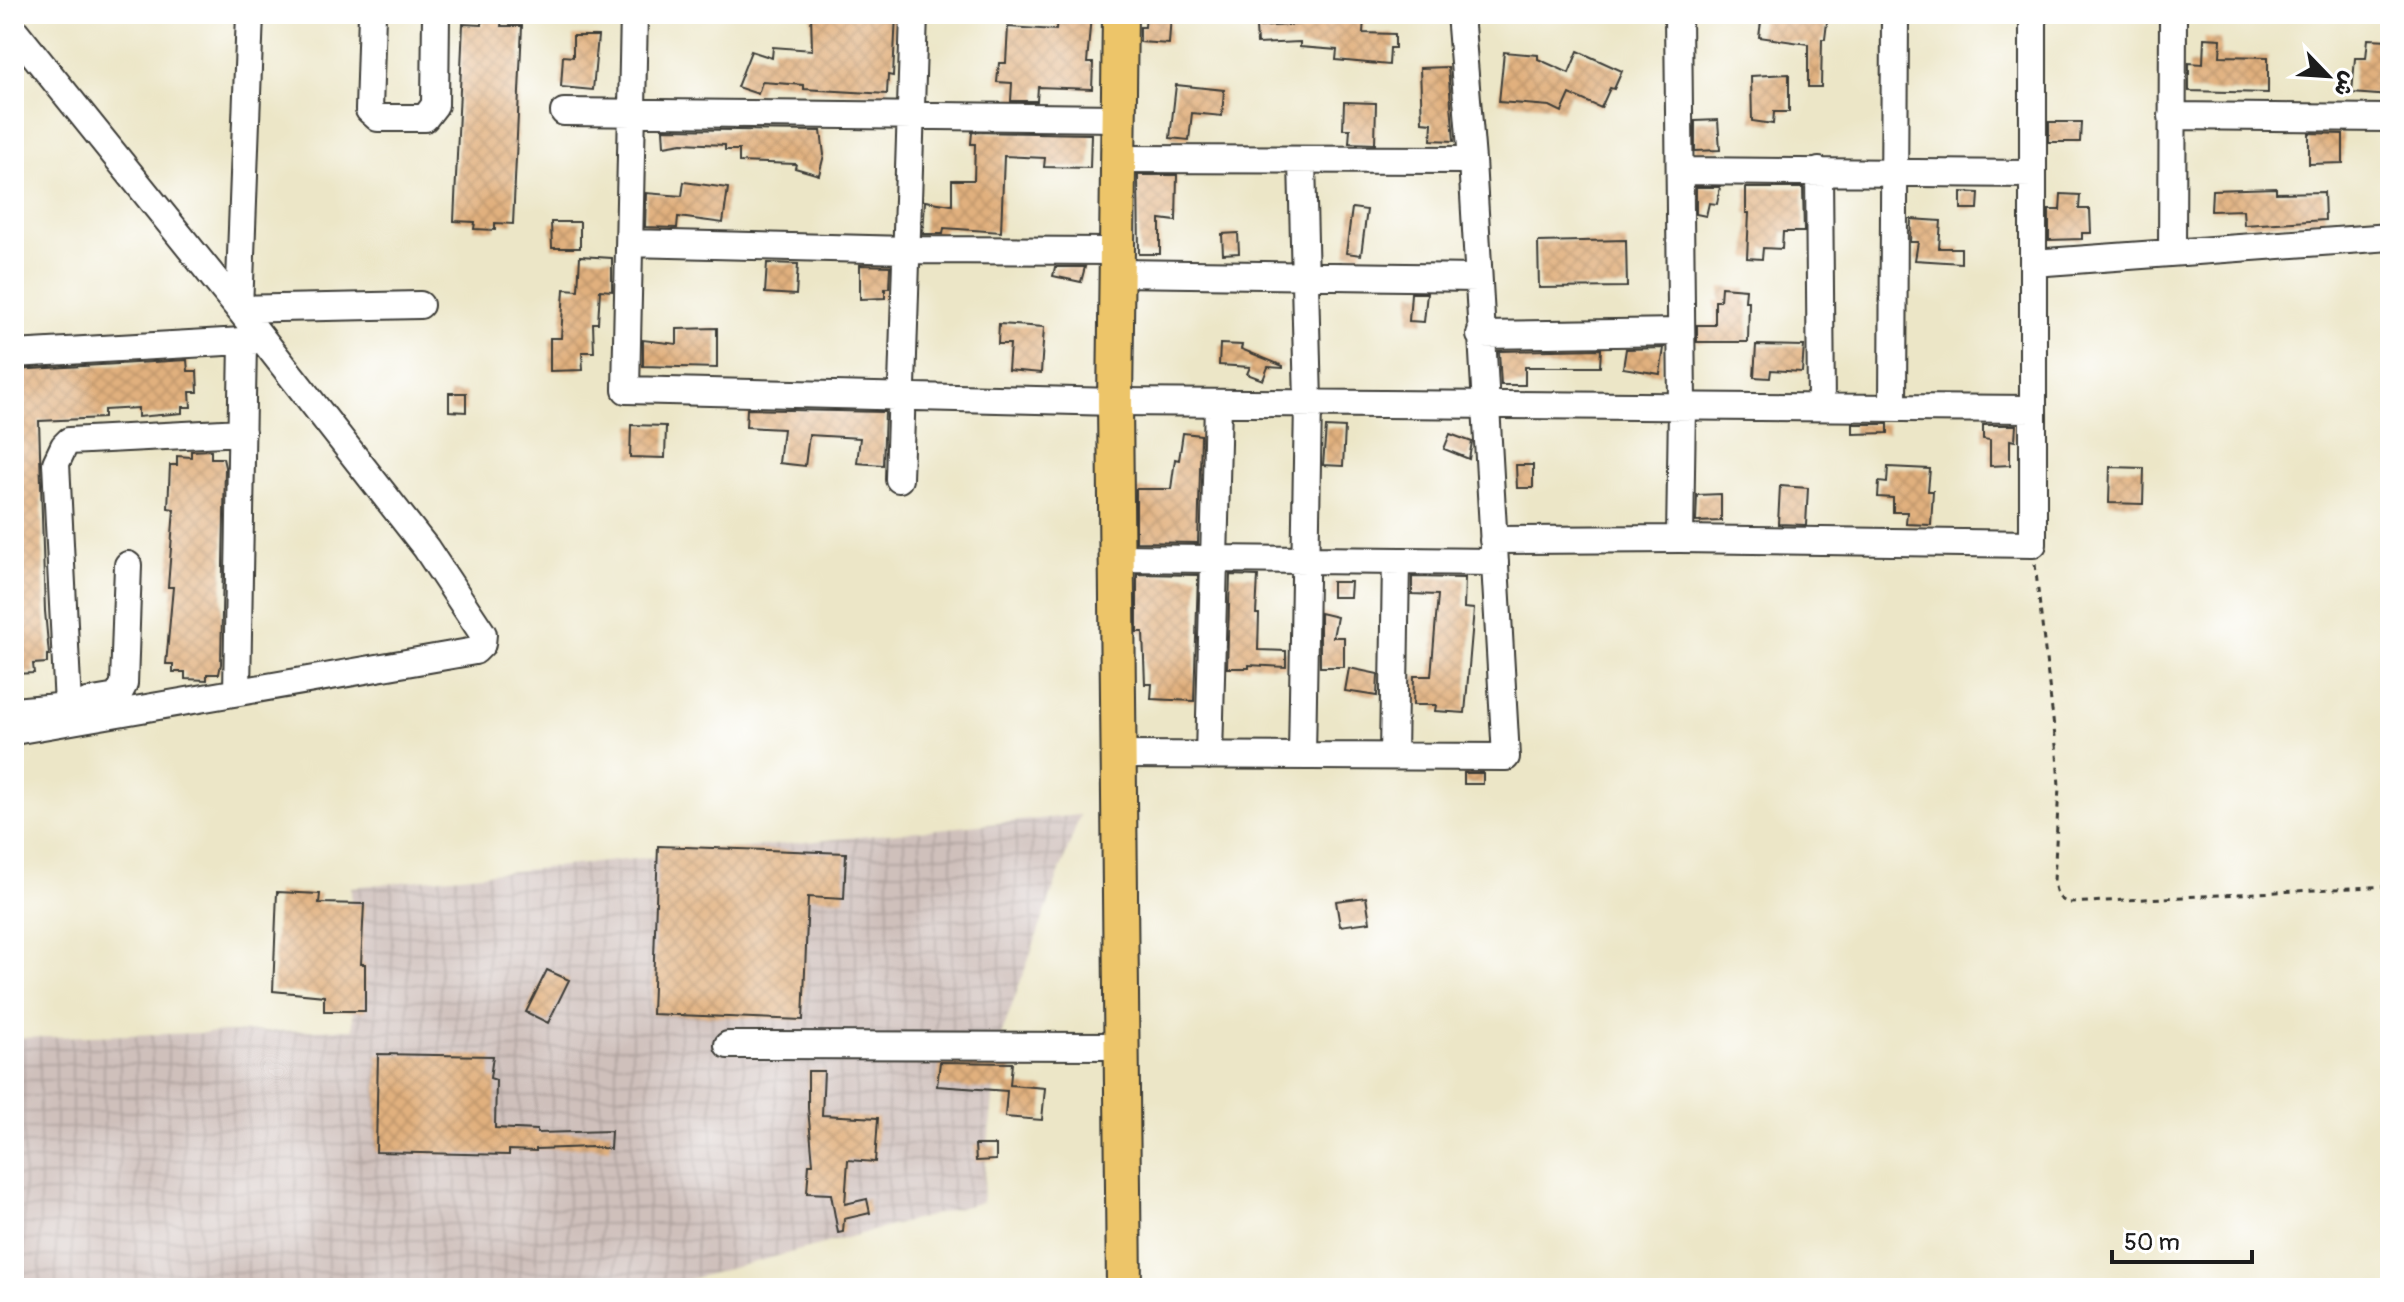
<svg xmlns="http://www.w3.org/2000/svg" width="2404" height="1302" viewBox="0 0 2404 1302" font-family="Pangolin,'Playpen Sans Arabic',sans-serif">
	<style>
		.industrial { fill: url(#industrial-grid) }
		.building { fill: url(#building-cross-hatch) }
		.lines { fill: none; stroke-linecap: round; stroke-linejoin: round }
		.minor-casing { stroke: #3b3a36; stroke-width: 30 }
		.major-casing { stroke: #3b3a36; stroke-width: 38 }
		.path { stroke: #3b3a36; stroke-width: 3; stroke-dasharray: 6 6; stroke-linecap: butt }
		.minor { stroke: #fff; stroke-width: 26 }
		.major { stroke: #edc569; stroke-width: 34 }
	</style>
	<defs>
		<pattern id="industrial-grid" width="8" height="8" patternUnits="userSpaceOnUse" patternTransform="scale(2)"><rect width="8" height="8" fill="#cfc0bb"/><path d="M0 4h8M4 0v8" fill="none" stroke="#b1a4a0"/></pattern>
		<pattern id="building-cross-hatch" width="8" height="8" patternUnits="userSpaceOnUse" patternTransform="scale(2)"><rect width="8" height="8" fill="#e1b07e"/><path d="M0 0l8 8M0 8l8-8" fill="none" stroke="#c0976c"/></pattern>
	</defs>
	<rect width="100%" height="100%" fill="#fff"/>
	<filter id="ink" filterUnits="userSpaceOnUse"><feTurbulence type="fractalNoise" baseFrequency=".0125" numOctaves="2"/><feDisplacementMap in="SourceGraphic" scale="16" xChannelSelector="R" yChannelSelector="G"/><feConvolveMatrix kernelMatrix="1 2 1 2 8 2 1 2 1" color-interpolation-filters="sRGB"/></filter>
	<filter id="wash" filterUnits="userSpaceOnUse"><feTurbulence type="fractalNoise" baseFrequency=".006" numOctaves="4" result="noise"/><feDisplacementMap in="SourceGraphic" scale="32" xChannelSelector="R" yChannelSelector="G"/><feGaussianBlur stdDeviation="1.8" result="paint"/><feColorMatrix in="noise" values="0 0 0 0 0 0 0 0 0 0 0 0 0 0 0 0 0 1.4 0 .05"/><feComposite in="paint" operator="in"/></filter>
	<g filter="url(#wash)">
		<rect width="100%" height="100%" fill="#ece6c7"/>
		<path class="industrial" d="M1080,815L999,1042L982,1202L657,1288H14V1038L353,1029L351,887Z"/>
		<g id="blocks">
			<path class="building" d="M811,14H896L893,76L888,75L887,94L804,89V85L762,82L758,94L737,87L751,51L772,58L773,47L812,50Z
				M1057,14L1091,15L1087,63H1093L1092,89L1038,87L1037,101H1011L1012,83L997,82L999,63H1006L1008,27L1056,30Z
				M1146,14H1171L1169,44L1140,42V27H1145Z
				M1302,14L1364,18L1363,33L1395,34V48H1390L1389,65L1336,60L1337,50L1300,47V42L1257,44L1256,27L1301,24Z
				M1762,14H1828L1825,39H1822L1821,87H1808V44L1759,37Z
				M482,18L502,19L501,26H522L513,224L495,223V230L474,229L475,222L454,221L463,24L482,25Z
				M573,36H598L593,90L561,87L563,56L573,57Z
				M2204,38L2221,39L2220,56L2268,57V93L2189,91V63L2203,64Z
				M2368,39L2390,40V96L2352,93L2355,58H2366Z
				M1578,51L1622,71L1614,89L1610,88L1601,108L1570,94L1562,112L1550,106L1499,102L1504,52L1538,55V59L1569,73Z
				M1448,67L1454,141L1431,140L1432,123L1422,122L1420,68Z
				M1789,74V112H1774L1773,124L1752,121L1751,76Z
				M1176,85L1224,90L1222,116L1192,113L1189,140L1170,138Z
				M1344,102L1376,103L1375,144L1349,143L1350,129H1343Z
				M1718,120L1720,150L1695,151V121Z
				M2049,122H2081L2080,142H2049Z
				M663,129L821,131L824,155L819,175L795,168L796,164L739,162V150H725V145L682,143L664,146Z
				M972,132L1091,134L1090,168L1044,167L1045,158L1004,156L1001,232L944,228L943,234H923L925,201L952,205V180H974L975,144H971Z
				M2309,133L2343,134V163L2309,164Z
				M1138,175H1177L1176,221L1160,219V254H1139Z
				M684,182L728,188L723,223L678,217L677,228L645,227L646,193L682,196Z
				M1696,187H1720L1717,204L1709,203L1706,216L1696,214Z
				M1746,188H1803L1804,232H1783L1782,249L1763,248L1762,259L1747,258L1749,213H1746Z
				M2276,188V193L2324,192L2325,220L2244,225L2243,210L2211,211L2212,190Z
				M1961,192L1979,193L1978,209H1961Z
				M2061,194L2080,195L2079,209H2090L2091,233H2082V239L2049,240V210H2060Z
				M1352,208L1367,210L1361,255L1346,253Z
				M1911,219L1941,221L1939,248H1961V263L1915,260L1918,242H1910Z
				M551,222H580V248H552Z
				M1238,233L1239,253L1223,254L1222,234Z
				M1626,240L1627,287L1539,288L1538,242Z
				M580,256L612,258V291L600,290L598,323H593L594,352H582L583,370L550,371V338H561L564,289L578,290Z
				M767,263L798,264L796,295L765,293Z
				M860,265L890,266L889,288H885V298L860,299Z
				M1055,267H1085L1081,282L1053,276Z
				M1721,287L1746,289L1745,301H1749L1748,342H1697V325H1715V301H1720Z
				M1411,293H1427L1424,322L1409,321Z
				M999,324L1044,327L1041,373L1008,370L1010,344H998Z
				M717,328V368L643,366V340L677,344V329Z
				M1220,344L1242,345L1241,349L1283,366V368L1268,367L1263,380L1247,374L1250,367L1219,365Z
				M1756,345L1804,346L1802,372L1771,370L1770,378L1754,377Z
				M1664,348L1660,374L1623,368L1626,349Z
				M1601,349L1600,367H1525V385H1501L1499,351Z
				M187,360L188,371H197L198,392H190L191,407H182V413L138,417V408L104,410V418L39,421L45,611L49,655H47V663L33,664L34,673L14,674V370Z
				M449,393H466V412L449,411Z
				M747,409L885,412L883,465L857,463L860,438L809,435L805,466L779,463L783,429L746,427Z
				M1853,424H1888V433L1853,434Z
				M631,425L666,426L665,458L630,457Z
				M1983,425H2016L2015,441L2010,440V465L1990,466V440L1983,439Z
				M1326,427L1345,428L1343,466L1323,465Z
				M1183,433L1201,435L1198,543L1136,542V489H1171L1175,459L1179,460Z
				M1450,434L1472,442L1469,459L1444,449Z
				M211,450V458H223L225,467L221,664L219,674H207V680L185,679V672H173V664H166L173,587H168L174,509L168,508L170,465H177V456L191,457V451Z
				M1516,465H1533V488H1517Z
				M1888,467L1930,469L1928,491H1933L1931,525L1906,524L1907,512H1893V498L1878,497L1879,482L1887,483Z
				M2110,467L2144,468L2143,504L2109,503Z
				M1780,486L1808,488L1806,525L1778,524Z
				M1721,494V521L1696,522L1697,495Z
				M1137,574L1198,575L1194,701L1151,699L1152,684H1145L1143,632H1137Z
				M1230,575L1258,576L1256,614H1259L1258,650L1286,651V667L1249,665V668H1227Z
				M1412,577L1465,578L1464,608L1474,609L1465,713L1435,711L1436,705H1413L1414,676H1431L1438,595L1412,594Z
				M1332,582H1351L1350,597H1332Z
				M1320,613L1337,617L1333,637H1344V667H1320Z
				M1349,668L1378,674L1377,696L1345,691Z
				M1464,773H1483V784H1464Z
				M658,846L846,853L844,899L808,897L803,1020L652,1014Z
				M277,892L320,894L319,903L364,904L361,964H365V1011H324V996L273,991Z
				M1366,897L1370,922L1340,926L1336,901Z
				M547,970L569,980L548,1023L526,1012Z
				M378,1054L493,1056L490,1078L496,1080L495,1128L537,1130V1133L611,1131L610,1149L593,1147L536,1149V1151L509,1150V1155L376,1152Z
				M940,1062L1012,1063L1010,1085L1045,1088L1042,1120L1005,1117L1007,1091L937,1086Z
				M808,1071H824L822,1115L878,1118L875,1162L848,1160L845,1204L867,1199L870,1213L844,1219L843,1232L838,1233L831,1194L807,1193L809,1164H813L808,1108Z
				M975,1145H996V1160L976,1161Z"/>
		</g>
	</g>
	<g filter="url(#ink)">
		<use href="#blocks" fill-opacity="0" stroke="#3b3a36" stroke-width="2"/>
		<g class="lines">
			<g class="minor-casing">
				<path id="minor" d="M250,14L239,309L420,305
					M372,14L369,110L378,118H425L435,105L436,14
					M634,14L626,390L1115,402L2033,409
					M1678,14L1682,406L1680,539
					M14,30L239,309L426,548L483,634L482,644L475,651L14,731
					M564,112L1119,118
					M2172,116L2390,118
					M1118,159L1472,160
					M1302,161L1308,403L1302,756
					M1680,171L2033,174
					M1819,171L1821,407
					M630,243L907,250L1118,251
					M2172,252L2173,14
					M2033,263L2390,237
					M1117,273L1478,278
					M1480,335L1681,332
					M14,354L260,340
					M1893,408L1895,14
					M899,479L914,14
					M1493,540L1680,539L2033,544V14
					M1116,558L1495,562
					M237,692L243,341
					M87,702L117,697L124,684L128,565
					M14,711L68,706L56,463L64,446L69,441L242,432
					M1118,755L1506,757L1472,160L1460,14
					M1209,756L1218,403
					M1393,756L1396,561
					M728,1045L1121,1046"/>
			</g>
			<g class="major-casing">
				<path id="major" d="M1120,14L1115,402L1124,1288"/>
			</g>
			<path class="path" d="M2035,564L2057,754L2059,787L2054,881C2056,893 2057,899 2069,903L2390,886"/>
			<use href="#minor" class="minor"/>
			<use href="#major" class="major"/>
		</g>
	</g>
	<rect width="2404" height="1302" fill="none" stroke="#fff" stroke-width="48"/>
	<g transform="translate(2328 76) rotate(115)" stroke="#ffffff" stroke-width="6" paint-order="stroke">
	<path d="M0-6L14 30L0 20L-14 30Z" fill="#1c1c1c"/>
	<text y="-12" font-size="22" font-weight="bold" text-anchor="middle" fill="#1c1c1c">ش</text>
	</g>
	<path d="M2112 1250v12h140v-12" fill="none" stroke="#1c1c1c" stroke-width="4"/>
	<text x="2124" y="1250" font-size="24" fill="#1c1c1c" stroke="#ffffff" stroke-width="6" paint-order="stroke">50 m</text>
</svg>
